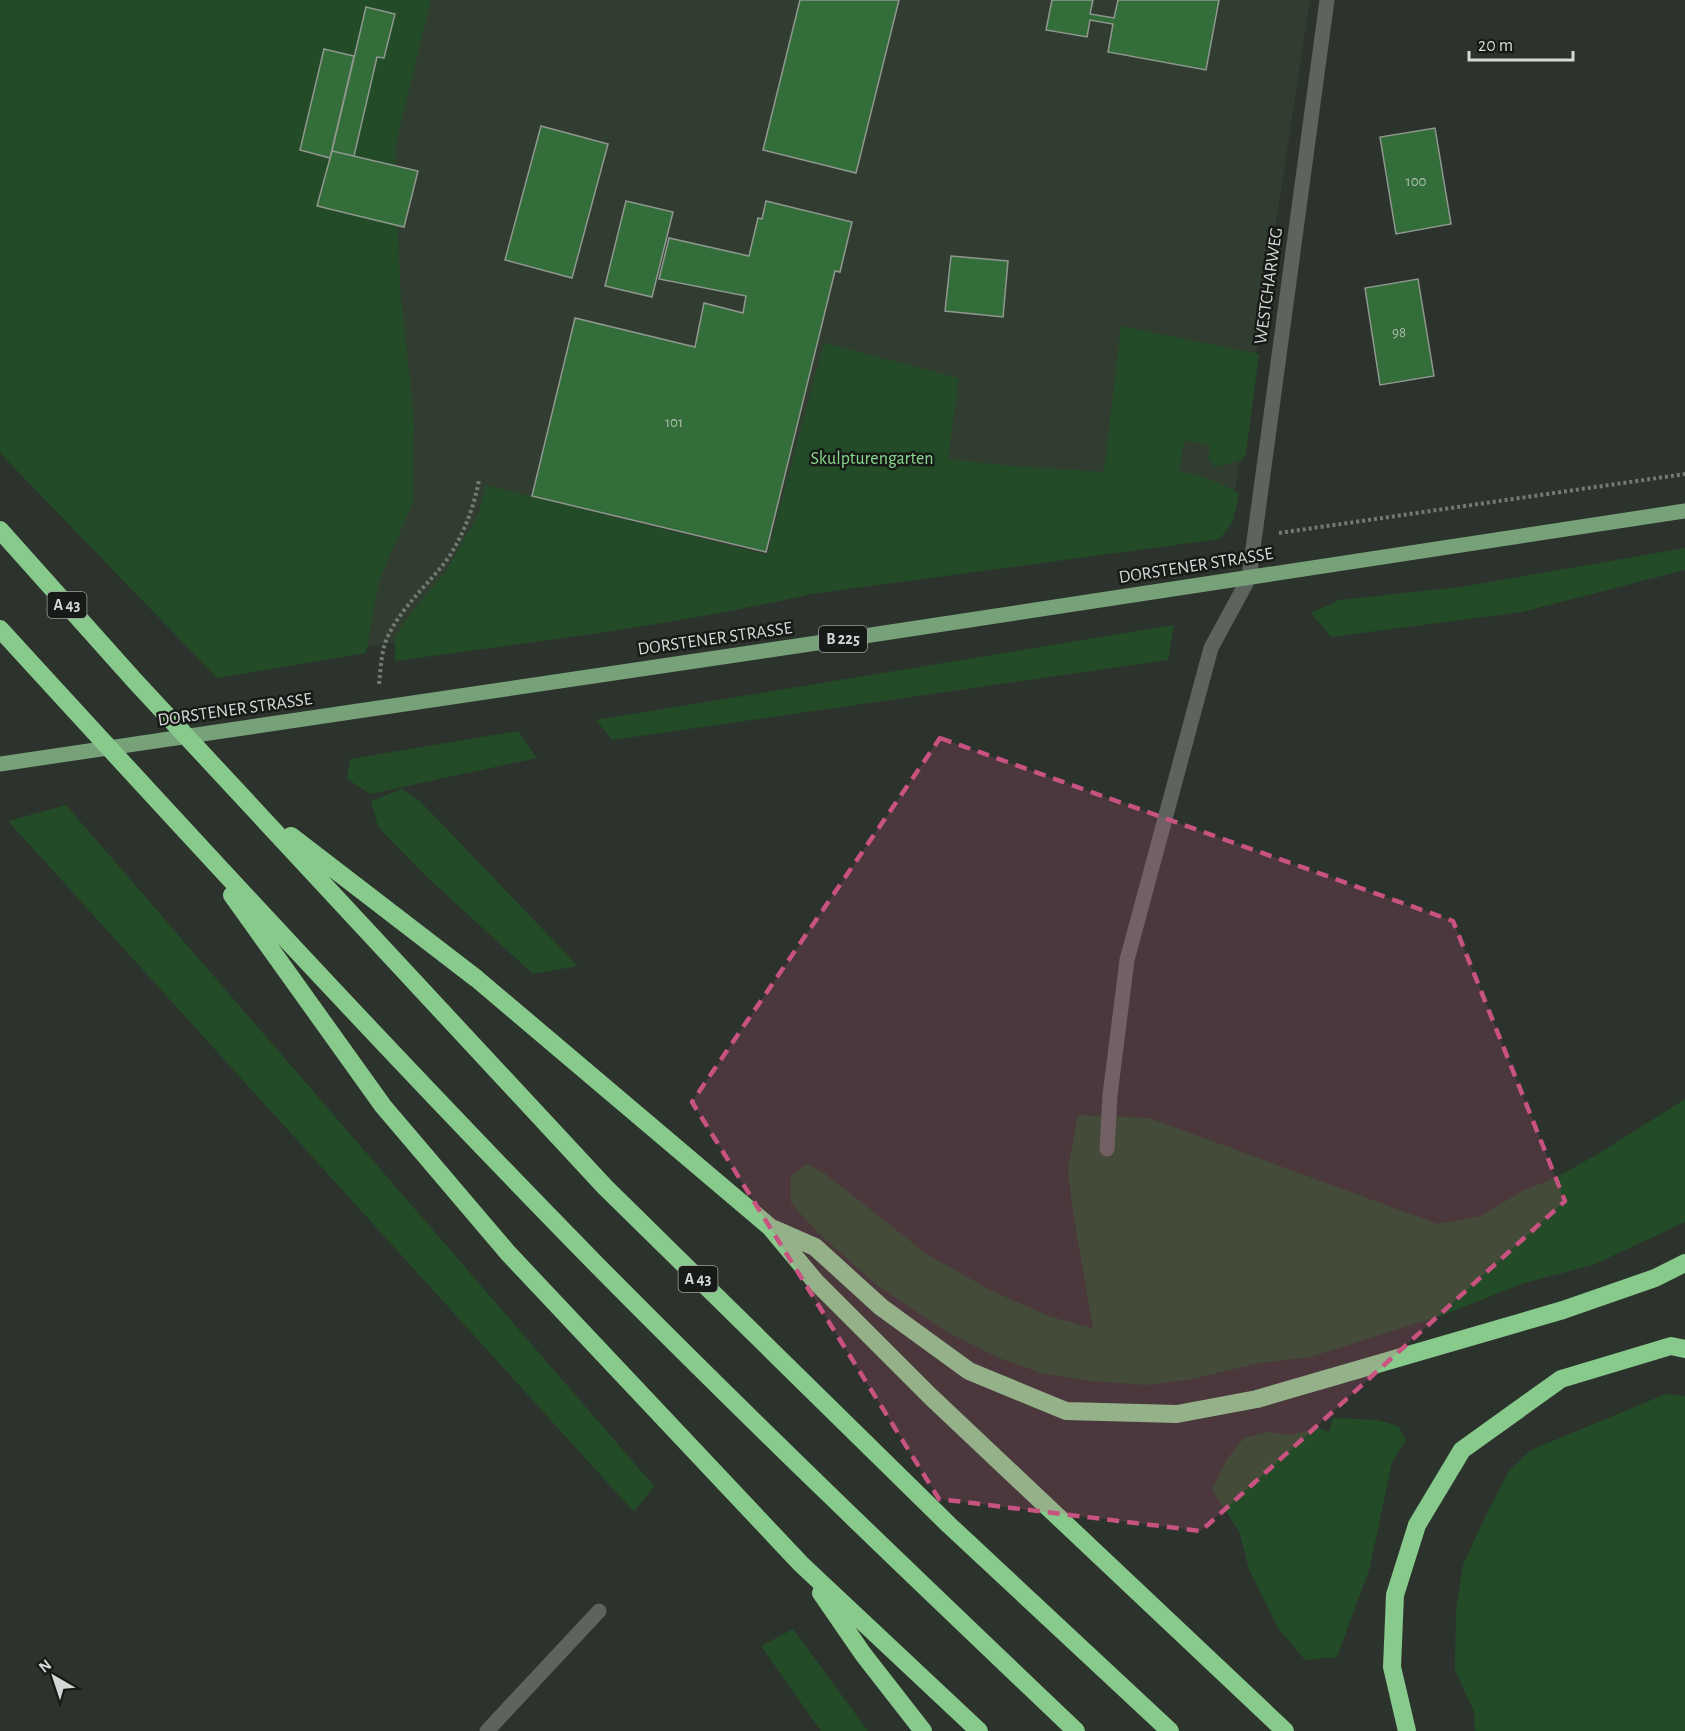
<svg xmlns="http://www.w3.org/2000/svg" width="1685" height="1731" viewBox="0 0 1685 1731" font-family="'Alegreya Sans',sans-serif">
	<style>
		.built { fill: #323d32 }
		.green { fill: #234b27 }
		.building { fill: #336d39; stroke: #909790; stroke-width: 1.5 }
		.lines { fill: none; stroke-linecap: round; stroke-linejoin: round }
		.path { stroke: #737973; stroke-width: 4; stroke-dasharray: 3 3; stroke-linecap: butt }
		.minor { stroke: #5d645d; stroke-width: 15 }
		.major { stroke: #77a179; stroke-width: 15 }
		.highway { stroke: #88ca8c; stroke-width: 18 }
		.marked { fill: #c85280; fill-opacity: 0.2; stroke: #c85280; stroke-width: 4.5; stroke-dasharray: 12 8; stroke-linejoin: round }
		.labels { text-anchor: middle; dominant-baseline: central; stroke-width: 5; stroke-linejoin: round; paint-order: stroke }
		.number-label { font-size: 15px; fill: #acbeae }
		.shield { fill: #171a17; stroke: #9ca09c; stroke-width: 1.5 }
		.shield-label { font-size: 16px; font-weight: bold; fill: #d5d9d5 }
		.street-label { font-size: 18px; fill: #d5d9d5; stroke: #171a17 }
		.park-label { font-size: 18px; fill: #88d98e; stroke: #171a17 }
	</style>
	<rect width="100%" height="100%" fill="#2c332c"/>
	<path class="built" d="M324,0H1310L1229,529L266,660Z"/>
	<path class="green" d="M0,0H431L395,148L400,286L414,421L413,502L379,581L366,653L217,678L0,453Z
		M1121,326L1259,354L1246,454L1242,460L1215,467L1208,458L1210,445L1184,441L1179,471C1200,476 1220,482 1239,493L1233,521L1220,539L811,594C674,626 534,642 395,661V636L413,610L446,571L478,515L486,485L767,555L824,343L959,378L948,459L1012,466L1104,472Z
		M1685,548V570L1522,612L1331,637L1311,613L1339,600L1461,587Z
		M1174,625L1168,660L612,740L596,720Z
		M518,731L537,758L370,794L347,779L350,759Z
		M402,789L420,801L578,966L533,974L428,878L378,827L371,801Z
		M66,805L654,1486L634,1512L8,821Z
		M1685,1099V1222L1593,1265L1524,1283L1446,1314L1310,1357L1259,1363L1193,1379L1146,1385L1092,1381L1044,1374L999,1358L945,1331L878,1286L818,1233L791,1203V1176L806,1164L824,1173L928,1255L992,1291L1051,1317L1093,1328L1073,1212L1068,1169L1078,1115L1149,1118L1438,1224L1481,1216L1522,1191L1555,1178L1598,1154Z
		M1666,1394L1685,1396V1731H1475L1474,1712L1455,1670L1456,1609L1463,1565L1487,1513L1509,1471L1531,1450Z
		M1333,1418L1377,1420L1398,1426L1406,1440L1392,1462L1370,1567L1337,1657L1305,1660L1278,1628L1249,1569L1239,1531L1212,1490L1227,1459L1244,1438L1268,1432L1290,1435L1319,1428L1329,1432Z
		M793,1629L868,1731H821L761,1646Z"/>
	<path class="building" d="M800,0H899L856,173L763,150Z
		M1052,0H1093L1090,14L1114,18L1118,0H1219L1206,70L1108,52L1113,24L1090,20L1087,37L1046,30Z
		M366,7L395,14L384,58L377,57L354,156L332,151Z
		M324,49L354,56L330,158L300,150Z
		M541,126L608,144L572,278L505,260Z
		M1435,128L1451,224L1396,234L1380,137Z
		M332,151L418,171L404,227L317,206Z
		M626,201L673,212L652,297L605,286Z
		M766,201L852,222L840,272L835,271L766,552L532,496L575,318L695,347L704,303L743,313L746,296L659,279L669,238L749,256L758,218L762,219Z
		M951,256L1008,261L1003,317L945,311Z
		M1418,279L1434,376L1380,385L1365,288Z"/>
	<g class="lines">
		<path class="path" d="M1279,533L1685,474
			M379,684C381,667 381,649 389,634C404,604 430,583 449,557C464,533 474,507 479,480"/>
		<path class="minor" d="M1107,1149L1110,1095L1127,960L1211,648L1249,578L1327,0
			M487,1731L599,1611"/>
		<path class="major" d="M0,764L871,635L1685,511"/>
		<path class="highway" d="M0,530L134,680L605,1187L949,1525L1170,1731
			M0,629C195,842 391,1055 593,1261C751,1421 913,1576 1076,1731
			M291,836L477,979L770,1227L815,1281L930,1396L1285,1731
			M232,895L383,1106L508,1253L801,1564L979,1731
			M774,1229L815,1247L881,1307L969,1371L1066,1411L1177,1414L1257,1399L1563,1310L1655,1278L1685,1263
			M821,1593L863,1654L923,1731
			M1407,1731L1392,1667L1395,1595L1417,1525L1462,1450L1561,1379L1671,1346L1685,1349"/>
	</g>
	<path class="marked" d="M940,738L1453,921L1565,1201L1201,1531L939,1499L692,1102Z"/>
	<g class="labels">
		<g class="number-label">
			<text x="1416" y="181">100</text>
			<text x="1399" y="332">98</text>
			<text x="674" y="422">101</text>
		</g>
		<g class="shield">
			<rect x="47.5" y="592" width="39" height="26" rx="4.5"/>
			<rect x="819" y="626" width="48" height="26" rx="4.5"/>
			<rect x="678.5" y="1266" width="39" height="26" rx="4.5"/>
		</g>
		<g class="shield-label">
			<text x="67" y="605">A 43</text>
			<text x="843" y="639">B 225</text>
			<text x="698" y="1279">A 43</text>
		</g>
		<g class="street-label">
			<text transform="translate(1269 286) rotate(-82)">WESTCHARWEG</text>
			<text transform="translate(1196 566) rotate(-9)">DORSTENER STRASSE</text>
			<text transform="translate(715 639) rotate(-8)">DORSTENER STRASSE</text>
			<text transform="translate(235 710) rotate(-8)">DORSTENER STRASSE</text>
		</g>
		<g class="park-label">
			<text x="872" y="459">Skulpturengarten</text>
		</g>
	</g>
	<g transform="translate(54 1677) rotate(321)" stroke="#171a17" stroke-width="4.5" paint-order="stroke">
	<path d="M0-4.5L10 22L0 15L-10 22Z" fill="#d5d9d5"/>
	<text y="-9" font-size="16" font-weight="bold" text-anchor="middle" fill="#d5d9d5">N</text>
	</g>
	<path d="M1469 51v9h104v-9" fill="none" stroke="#d5d9d5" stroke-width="3"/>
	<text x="1478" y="51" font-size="18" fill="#d5d9d5" stroke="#171a17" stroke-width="4.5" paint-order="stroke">20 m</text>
</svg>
